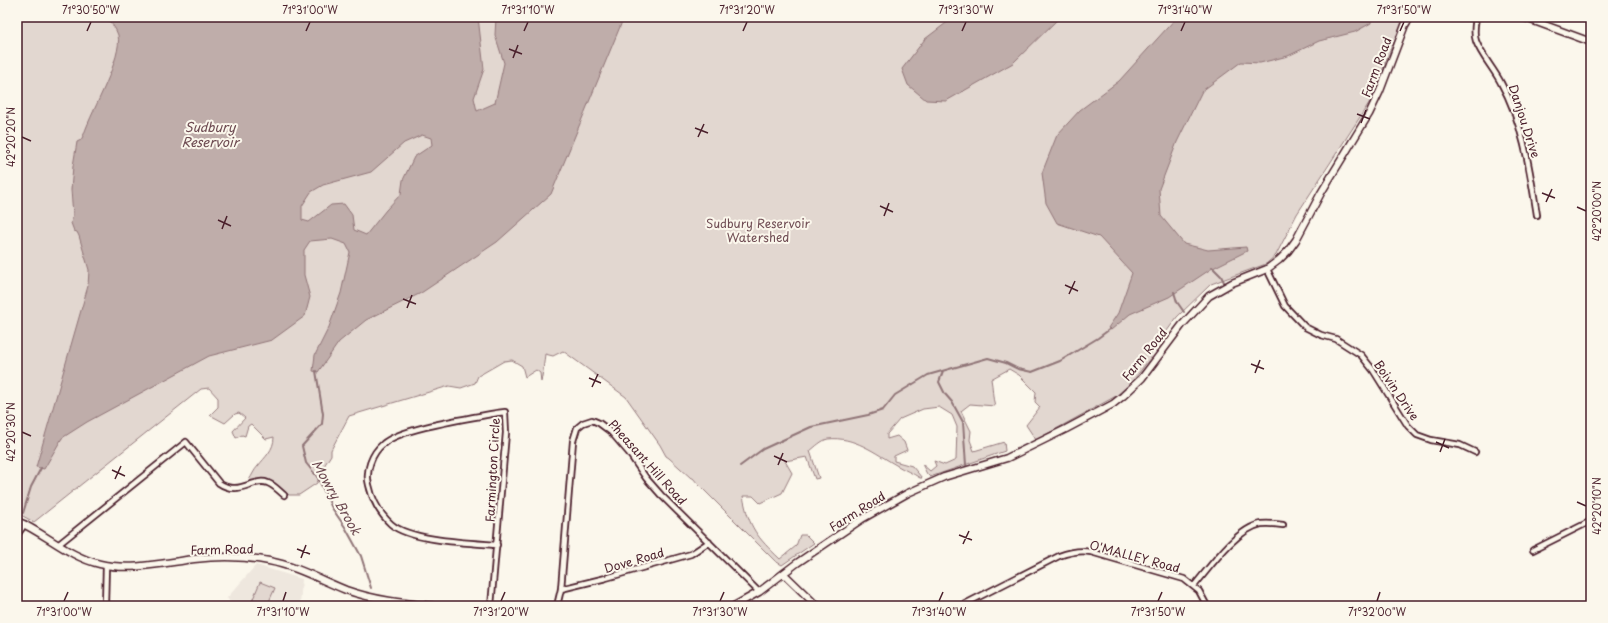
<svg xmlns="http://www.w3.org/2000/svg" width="1608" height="623" viewBox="0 0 1608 623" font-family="'Playpen Sans',sans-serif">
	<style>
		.built { fill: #eee7de }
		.green { fill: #e2d7d0; stroke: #967b7e }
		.water { fill: #bfadaa; stroke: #907477; fill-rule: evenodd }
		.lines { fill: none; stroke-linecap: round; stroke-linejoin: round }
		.stream { stroke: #907477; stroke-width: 2 }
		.minor-casing { stroke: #4a1f2b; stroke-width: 8 }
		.tertiary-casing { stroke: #4a1f2b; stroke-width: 9 }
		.minor { stroke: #fbf7ec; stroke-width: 4.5 }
		.tertiary { stroke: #fbf7ec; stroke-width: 6 }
		.ticks { fill: none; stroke: #4a1f2b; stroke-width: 1.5 }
		.labels { text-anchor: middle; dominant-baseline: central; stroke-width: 4; stroke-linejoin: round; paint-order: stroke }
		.street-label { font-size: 12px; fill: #4a1f2b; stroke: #fbf7ec }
		.park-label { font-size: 12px; fill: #704d54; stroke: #fbf7ec }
		.water-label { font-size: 13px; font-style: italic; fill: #6d4a51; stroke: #fbf7ec }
		.neatline { fill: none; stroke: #4a1f2b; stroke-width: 1.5 }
		.ticks-label { font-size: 10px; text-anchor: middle; fill: #4a1f2b }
	</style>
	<rect width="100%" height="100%" fill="#fbf7ec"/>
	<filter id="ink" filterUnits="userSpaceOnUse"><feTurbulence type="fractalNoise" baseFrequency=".025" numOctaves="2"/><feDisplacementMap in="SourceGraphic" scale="8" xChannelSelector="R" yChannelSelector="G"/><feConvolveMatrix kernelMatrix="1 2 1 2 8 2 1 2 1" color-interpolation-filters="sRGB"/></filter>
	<g filter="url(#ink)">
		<path class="built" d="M256,565L302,579L300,606H233L227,598Z"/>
		<path class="green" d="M17,17H1410L1392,46L1371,100L1297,214L1276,255L1266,264L1211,284L1177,317L1149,356L1151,357L1133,381L1116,396L1036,440L1026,425L1040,407L1035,402L1036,392L1019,375L1009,369L991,379C993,388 992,397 995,406L970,404L961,411L971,431L970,440L974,451L1004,442L1005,451L930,477L927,474L922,464L930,471L936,466L934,461L945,465L956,460L957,427L952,415L939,407L923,409L900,419L887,434V439L897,436L904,442L907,450L894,456V461L912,466L922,478H920C913,473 904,470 896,465C875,453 854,436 828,439C822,440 815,447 810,451L819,478L815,479L807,457L785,461L792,473L782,493L760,503L753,496H743C749,528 757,537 780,559L796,546L800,535H806L814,543L782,565L775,561L698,484L693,478H691L669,458L666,456L660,445L626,397L563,351L553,356L545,354L543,371L541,382L540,373L536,370L525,377L522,366L512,360L504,361L478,376L475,383L461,388L449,386L349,416L331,450V455L324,466L317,483L299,495H289L275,484L265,479L252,483L249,480C252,476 254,470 258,466C265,457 274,450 274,437L266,439L251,424L248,426L245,436L242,435L236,438L233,431L245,418L239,413L235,414L225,423L210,415L218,407V398L209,388L201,389L34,522L17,513Z
			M260,582L275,588L267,606H250Z"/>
		<path class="water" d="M106,17H478L484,69L474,98L477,111L495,103L504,63L495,35L496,17H624L551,194L497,242L421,293L366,320L339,342L318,372L313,371L315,355L329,327L341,293L350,252L346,244L332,239L310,241L304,250V275L310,297L305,316L272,340L209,356L87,422L62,438L44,469L36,467L88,286L89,270L79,236L77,232L74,231L71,223L73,215L71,190L73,166L77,142L81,140L84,134C92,110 123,57 118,35C116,28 110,22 106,17ZM422,135L431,138L432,145L414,157L403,180L401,194L386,210L366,235L354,230L352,215L344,204L331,205L309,222L302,220V206L311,192L323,185L371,172L404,143Z
			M954,17H1060L1013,63L946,101L926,100L908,85L902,69L925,39Z
			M1177,17H1371V23L1355,32L1319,41L1288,56L1260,63L1241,62L1202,91L1177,142L1159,189L1161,216L1184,244L1208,250L1246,247L1247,251L1211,269L1169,297L1130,314L1111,330L1108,328L1118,313L1132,273L1099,237L1057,223L1046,203L1042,173L1057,135L1080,110L1119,81Z"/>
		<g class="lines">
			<path class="stream" d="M1212,267L1221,276L1224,282
				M1174,292L1177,302L1184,312
				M316,371L323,414L322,424L302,446L306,463L318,478L332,508L345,527L361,556L371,588
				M943,371L939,382L945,394L952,402L963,422L966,465
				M740,466L763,449L811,427L868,415L883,410L895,395L928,375L988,358L1006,363L1018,369L1032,372L1060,361L1098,338L1110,329
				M23,513L31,487L41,468"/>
			<g class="minor-casing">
				<path id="minor" d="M1476,17C1475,25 1473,33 1476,41C1481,55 1494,69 1501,83C1523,122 1530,171 1537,215
					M1267,269L1285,306L1305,327L1321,335L1336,339L1361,355L1373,370L1408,426L1417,435L1431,440L1460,445L1475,452
					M17,535L25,524
					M59,544L186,442L219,483C239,497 253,477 268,483C274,485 279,491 284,495
					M1533,550L1591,521
					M1194,586C1210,567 1236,529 1261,524C1269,523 1276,524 1283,525
					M561,589L606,578L691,554L709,542
					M105,606L106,565
					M491,606L506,433L505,412L497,413C471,418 400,428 383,444C372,453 365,471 369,485C372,499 380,514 391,524C410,541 471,543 497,545
					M557,606L561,589L573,441L577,428L583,423L592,420L599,423L611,432L629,453L646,478L661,495L759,592
					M961,606L1059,556C1070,552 1080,550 1091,552L1184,579L1199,591L1207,606"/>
			</g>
			<g class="tertiary-casing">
				<path id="tertiary" d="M1523,17L1591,42
					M17,521C45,533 69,557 100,564C131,571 163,563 194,559C219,556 244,556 269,561C296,566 321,580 346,590C374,600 403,603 432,606
					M784,574L817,606
					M734,606L759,592L797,563L862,519L908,493L944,477L1007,458L1066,429L1113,404L1123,396L1142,378L1182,325L1209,296L1232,283L1267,269L1279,260L1288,251L1296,240L1321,193L1369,114L1380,91L1405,25L1410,17"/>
			</g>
			<use href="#minor" class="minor"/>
			<use href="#tertiary" class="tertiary"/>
		</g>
	</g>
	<path class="ticks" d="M87,31L91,22M306,31L310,22M524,31L528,22M743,31L747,22M962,31L966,22M1181,31L1185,22M1400,31L1404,22M509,49L522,54M513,58L518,45M1357,114L1370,119M1361,123L1366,110M695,128L708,133M22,137L31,141M698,137L704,124M1542,193L1555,198M1546,202L1552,189M880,206L893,212M1577,207L1586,211M884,216L889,203M218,220L231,226M222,229L227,216M1065,285L1078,291M1069,294L1075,281M403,299L416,304M407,308L412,295M1251,364L1264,369M1255,373L1260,360M589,378L601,383M592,387L598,374M22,432L31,436M1436,442L1449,448M1440,452L1445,439M774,456L787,462M778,465L783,453M112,470L125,476M115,479L121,466M1577,502L1586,506M959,535L972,540M963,544L969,531M297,549L310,554M301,558L306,545M64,601L68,592M283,601L286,592M501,601L505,592M720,601L724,592M939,601L943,592M1158,601L1162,592M1377,601L1380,592"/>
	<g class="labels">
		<g class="street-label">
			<text transform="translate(1376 67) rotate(-69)">Farm Road</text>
			<text transform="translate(1525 121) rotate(72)">Danjou Drive</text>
			<text transform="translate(1144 354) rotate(-51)">Farm Road</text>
			<text transform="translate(1397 390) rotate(56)">Boivin Drive</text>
			<text transform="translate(648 462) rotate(48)">Pheasant Hill Road</text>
			<text transform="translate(492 470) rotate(-87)">Farmington Circle</text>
			<text transform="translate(857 511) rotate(-32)">Farm Road</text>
			<text transform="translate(222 549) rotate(-1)">Farm Road</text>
			<text transform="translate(1135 556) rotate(15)">O'MALLEY Road</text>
			<text transform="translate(634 560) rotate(-16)">Dove Road</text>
		</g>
		<g class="park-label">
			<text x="758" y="223">Sudbury Reservoir<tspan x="758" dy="14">Watershed</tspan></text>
		</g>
		<g class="water-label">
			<text x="210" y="126">Sudbury<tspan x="210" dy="15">Reservoir</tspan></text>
			<text transform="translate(337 497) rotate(60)">Mowry Brook</text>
		</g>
	</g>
	<rect width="1608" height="623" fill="none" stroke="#fbf7ec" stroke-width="44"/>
	<rect x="22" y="22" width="1564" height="579" class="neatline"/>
	<g class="ticks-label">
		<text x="91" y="14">71°30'50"W</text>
		<text x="310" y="14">71°31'00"W</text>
		<text x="528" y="14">71°31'10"W</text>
		<text x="747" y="14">71°31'20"W</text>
		<text x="966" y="14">71°31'30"W</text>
		<text x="1185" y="14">71°31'40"W</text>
		<text x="1404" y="14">71°31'50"W</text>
		<text transform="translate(11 137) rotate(-90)" y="4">42°20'20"N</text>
		<text transform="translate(1597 211) rotate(-90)" y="4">42°20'00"N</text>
		<text transform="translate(11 432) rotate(-90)" y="4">42°20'30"N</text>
		<text transform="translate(1597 506) rotate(-90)" y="4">42°20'10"N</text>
		<text x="64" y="616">71°31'00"W</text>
		<text x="283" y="616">71°31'10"W</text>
		<text x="501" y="616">71°31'20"W</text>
		<text x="720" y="616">71°31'30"W</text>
		<text x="939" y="616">71°31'40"W</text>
		<text x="1158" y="616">71°31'50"W</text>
		<text x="1377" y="616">71°32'00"W</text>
	</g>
</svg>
